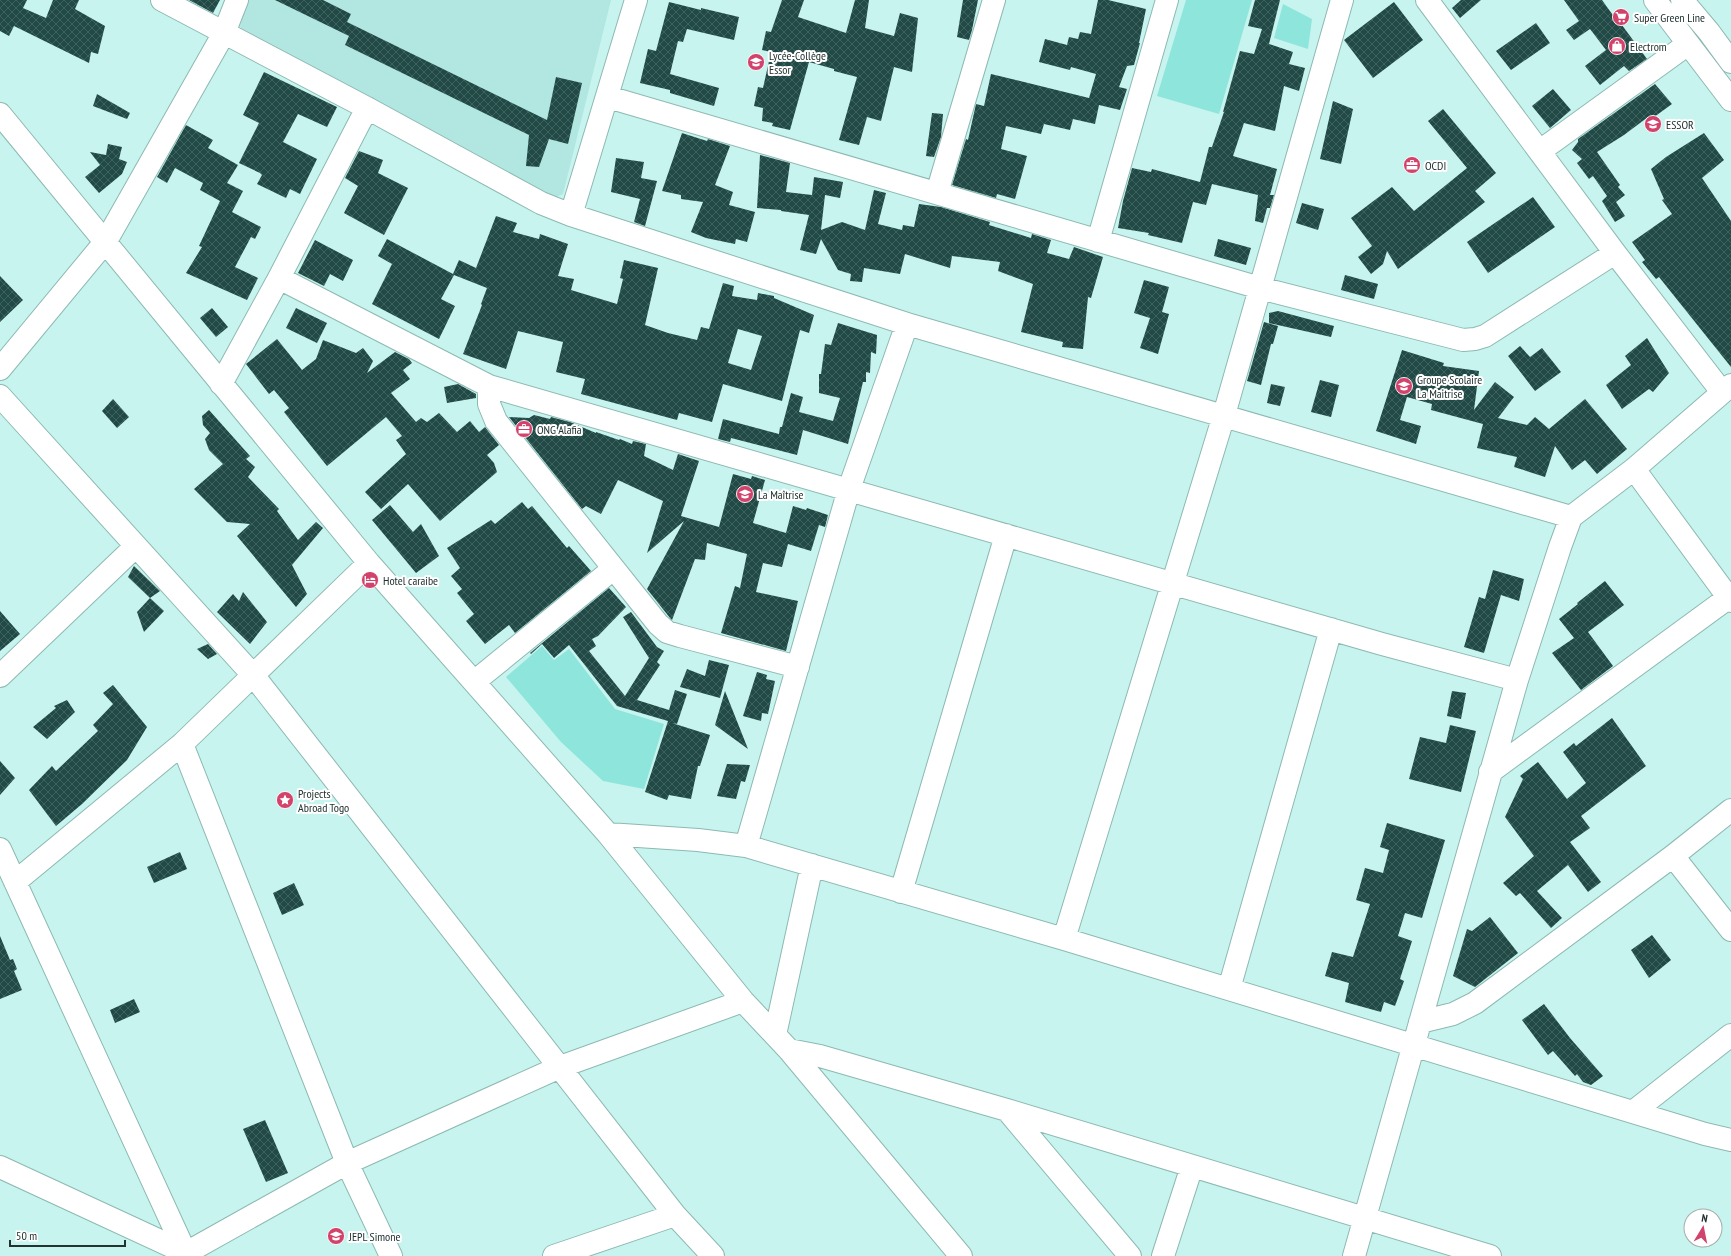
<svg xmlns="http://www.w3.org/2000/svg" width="1731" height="1256" viewBox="0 0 1731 1256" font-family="'PT Sans Narrow',sans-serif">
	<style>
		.built { fill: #b1e6e1 }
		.green { fill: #8ee5dc }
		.building { fill: url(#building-cross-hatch); fill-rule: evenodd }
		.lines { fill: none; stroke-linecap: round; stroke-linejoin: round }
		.minor-casing { stroke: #8db9b3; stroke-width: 24 }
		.highway-casing { stroke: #8db9b3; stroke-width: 24 }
		.minor { stroke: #fff; stroke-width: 22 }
		.highway { stroke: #fff; stroke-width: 22 }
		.labels { text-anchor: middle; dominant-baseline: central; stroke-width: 4; stroke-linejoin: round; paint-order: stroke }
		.poi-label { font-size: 12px; fill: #213230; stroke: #fff; text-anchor: start }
	</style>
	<defs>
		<pattern id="building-cross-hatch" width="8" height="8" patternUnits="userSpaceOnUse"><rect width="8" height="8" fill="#214a46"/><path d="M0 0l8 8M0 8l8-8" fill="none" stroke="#40625f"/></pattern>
	</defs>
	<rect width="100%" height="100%" fill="#c7f4ee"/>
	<path class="built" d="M248,0H611L563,194L552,199L244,33L240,26Z"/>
	<path class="green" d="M1186,0H1252L1219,114L1157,96Z
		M1283,4L1312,19L1308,49L1274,38Z
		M542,646L554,660L569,649L615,709L664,724L644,789L603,781L561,742L506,677Z"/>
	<path class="building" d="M0,0H27L23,8L46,18L53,0H79L75,9L105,26L98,54L91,52L89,63L14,26L9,36L0,31Z
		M189,0H220L213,13Z
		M275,0H323L351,14L347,22L547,120L556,77L582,83L568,144L549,139L539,167L526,166L529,135L345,45L349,36Z
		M782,0H804L798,17L846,33L855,0H869L865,28L894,36L900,13L918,18L912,72L894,67L881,121L867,117L859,145L839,140L857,77L834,71V69L809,62L790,130L772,126L773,123L762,121L763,108L754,106L758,87L763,88L771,52L762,50L766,31L771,32Z
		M963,0H978L972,30L969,40L957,37Z
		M1098,0H1108L1146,9L1139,43H1140L1134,65L1127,66L1119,87L1127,89L1120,110L1099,105L1095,124L1073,119L1070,130L1044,124L1041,134L1006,126L1001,149L1027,156L1015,199L997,194L996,198L952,185L966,139L968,140L976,104L984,106L991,74L1089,98L1096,74L1071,67L1070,70L1039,62L1045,39L1067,45L1069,37L1078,39L1080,32L1091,34Z
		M1255,0H1280L1269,44L1293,52L1289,64L1305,68L1299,91L1284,86L1275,131L1244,123L1233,156L1277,169L1270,195H1274L1270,208H1267L1263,223L1255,221L1258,195L1212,184L1206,205L1193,202L1182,243L1148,235L1149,233L1118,228L1123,201L1132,168L1151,172L1152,169L1200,182L1209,147H1212L1224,112H1223L1240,51L1254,54L1262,29L1248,26Z
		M1461,0H1481L1460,18L1452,8Z
		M1564,0H1602L1615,18L1616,17L1647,59L1629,71L1624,66L1600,85L1585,66L1606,50L1590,29L1574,40L1566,30L1579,21Z
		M669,2L701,10V8L739,17L734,40L687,29L683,42L678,41L670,74L719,88L714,106L670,93V90L640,83L648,49L656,51Z
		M1394,2L1423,40L1373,78L1344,40Z
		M1536,23L1550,43L1511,70L1496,51Z
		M264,72L337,107L327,127L298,114L283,142L317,159L300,194L290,189L286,198L257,184L262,175L260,173L239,163L259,123L243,115Z
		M1655,84L1672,104L1650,120L1648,117L1624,135L1597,152L1620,185L1618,187L1625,195L1616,202L1625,216L1615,222L1602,201L1607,196L1593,176L1589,179L1577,163L1582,159L1572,150L1578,142V139Z
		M1553,89L1571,110L1550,128L1532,106Z
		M97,94L130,113L127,119L93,106Z
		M1333,101L1353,109L1341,164L1320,159Z
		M1443,109L1496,173L1475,191L1485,202L1398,269L1387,251L1383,264L1371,274L1358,257L1372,246L1351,218L1392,187L1414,211L1467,168L1428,121Z
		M932,113L943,114L941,137L934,157L926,156Z
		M186,125L213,140L208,148L238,165L227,183L243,191L232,212L261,227L255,239L251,237L235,267L258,278L247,300L186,273L202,247L199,246L220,201L200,190L203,183L175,168L167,183L157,177Z
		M682,133L707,141L708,139L730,146L715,185L733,192L729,205L755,212L747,242L736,239L735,244L706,238L691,232L703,202L681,199V195L662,191Z
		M1704,133L1724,160L1702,178L1731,221V367L1659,277L1656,279L1642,262L1645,260L1632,242L1672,214L1662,200L1664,199L1651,169L1666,157Z
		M108,144L122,147L119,159L127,162L122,174L99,193L85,177L100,165L90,152L106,155Z
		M359,151L383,160L378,173L408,188L384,235L344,213L358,186L345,178Z
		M760,155L790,163L786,192L812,195L814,177L843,182L840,198L825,195L821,230L842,222L865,230L874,190L886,193L878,224L902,230L903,225L914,227L919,204L941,207L990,222L989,225L1031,238L1032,234L1051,240L1047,253L1069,259L1074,247L1103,257L1091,298L1088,297L1083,349L1062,347L1063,342L1021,332L1033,284L998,271L1000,262L952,256L950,268L905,254L900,274L864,268L862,282L850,281L851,274L838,270L821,239L816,254L800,250L809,215L781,211V210L757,208Z
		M616,158L644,162L641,178L657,181L645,226L634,222L640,199L611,192Z
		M1533,197L1555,227L1488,273L1467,242Z
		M1302,203L1324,209L1318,230L1296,223Z
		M496,216L517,223L513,232L539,239L540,234L568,244L558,276L574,279L571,290L617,304L623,279L620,278L624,260L658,268L645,325L668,333L697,340L701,327L709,329L723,283L734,286L732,296L757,300L758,293L774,296V298L814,315L809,333L800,330L782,401L723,384L712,422L679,413L677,420L581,394L585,379L556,372L563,342L518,331L506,369L463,354L482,305L481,304L487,288L454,275L441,299L455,306L439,339L372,304L392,264L378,256L387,239L453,274L459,260L476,268ZM738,329L762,336L751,370L728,363Z
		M1218,239L1251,248L1246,265L1214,256Z
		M315,240L353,260L343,281L330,274L324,286L298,273Z
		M1345,275L1378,284L1374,299L1341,290Z
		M0,276L23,300L0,322Z
		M1144,280L1169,287L1162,312L1169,314L1158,354L1140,348L1150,318L1134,313Z
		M212,308L228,327L216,337L200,318Z
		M296,308L327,323L317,343L286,328Z
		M1278,311L1334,326L1331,337L1269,323V313Z
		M1264,322L1278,326L1273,344H1271L1261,385L1247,381Z
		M838,323L877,335L876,354L871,352L870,373L866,372V382H863L848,444L803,430L797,455L731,438L730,442L718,439L723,419L779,434L780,427H782L791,393L803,397L799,412L833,421L840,398L819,393V374H821L825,344L831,345Z
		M1647,338L1669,373L1653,392L1649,389L1622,409L1606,385L1631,365L1625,356Z
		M277,339L302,370L316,359L323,340L356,353L363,348L373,361L367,373L395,352L409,359L412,363L403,370L410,379L391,393L416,422L421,418L427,422L439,413L457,432L470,421L479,432L485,427L499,445L487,455L494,463L497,472L440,521L408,484L381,509L365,492L406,454L396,440L402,436L386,417L327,466L284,412L289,408L274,390L269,394L246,364Z
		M1520,346L1530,357L1542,348L1561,372L1535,391L1508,356Z
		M1402,350L1444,363L1443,366L1479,371L1474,410L1495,382L1514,397L1498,418L1527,425L1535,417L1549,429L1585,399L1627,449L1597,474L1585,460L1572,470L1555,446L1545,477L1514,467L1517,457L1477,448L1483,424L1431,410L1432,404L1407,397L1400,420L1421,426L1416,444L1376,431Z
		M1320,380L1339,385L1331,417L1311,412Z
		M458,384L476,394V398L447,403L444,387Z
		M1271,384L1285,387L1280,406L1267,403Z
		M113,399L129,417L117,428L102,411Z
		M209,410L250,456L246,459L255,467L248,477L279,509L277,511L298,540L316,522L323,528L292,565L307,594L296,607L237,536L250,524L227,522L194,489L223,464L209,450L205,439L210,433L203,425L202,416Z
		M534,415L550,419L551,417L570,422L596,433V432L619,440L620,439L632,444L633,441L646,444L644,456L673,470L678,454L699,461L681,516L719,527L733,474L751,479L752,476L765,480L753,523L786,533L793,506L806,510L807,508L828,515L825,527L819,525L811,551L788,544L782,567L763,563L756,592L798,601L786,651L721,633L735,586L740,588L747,554L707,543L705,560L695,559L672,620L670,618L647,589L684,521L647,553L663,501L618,480L601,514L586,506L582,509L509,417L529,418Z
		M522,502L528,509L532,506L567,548L569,546L591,571L515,633L509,625L485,644L466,621L474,614L457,593L462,589L451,576L460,568L447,548L491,520L495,524Z
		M390,505L413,532L421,524L439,556L416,573L372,520Z
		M134,566L160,591L150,598L128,577Z
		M1493,570L1524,579L1519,601L1501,595L1484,653L1464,647L1479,597L1485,599Z
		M1605,581L1624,605L1588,632L1613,666L1581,690L1552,653L1574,638L1559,619L1578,604L1577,603Z
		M609,588L626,607L598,636L592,639L596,646L589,651L625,696L649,658L623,617L631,612L657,647L664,651L657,662L660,665L637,700L669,710L675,690L687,694L677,724L672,723L710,735L700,766H698L691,799L669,795L667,800L645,792L668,721L617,706L569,645L554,658L542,644L531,654L530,653Z
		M243,592L267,622L250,644L217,612L233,594L239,601Z
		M150,598L164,611L144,632L137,612Z
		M0,611L20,634L0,651Z
		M208,644L217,654L208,659L197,649Z
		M709,660L729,665L720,698L680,687L687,669L705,676Z
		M757,672L767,675L766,679L775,681L768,714L762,713L761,721L743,716Z
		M113,685L147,727L127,760L82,804L56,826L29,790L52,766L56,771L98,731L93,725L113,704L103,693Z
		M725,691L748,749L715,725Z
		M1452,691L1466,693L1461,719L1447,716Z
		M67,700L75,712L47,739L33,727L56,708L54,706Z
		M1612,718L1646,766L1581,816L1590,828L1570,842L1601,882L1588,892L1568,865L1537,891L1562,918L1551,928L1520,893L1516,896L1503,883L1534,856L1505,817L1523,779L1520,776L1538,762L1567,799L1586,783L1563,752L1574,743L1576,746Z
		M1450,725L1476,731L1461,792L1409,779L1420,737L1446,743Z
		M0,761L15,778L0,795Z
		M727,764L750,765L745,782L741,781L736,799L717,796Z
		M1387,823L1445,840L1422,918L1405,913L1398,936L1412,941L1400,979L1404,981L1395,1006L1384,1002L1381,1012L1345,1002L1349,983L1325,976L1332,952L1353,957L1370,904L1356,900L1365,868L1383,873L1389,850L1380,847Z
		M180,852L187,869L154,883L147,867Z
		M294,883L304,905L282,915L273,893Z
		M1490,917L1518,953L1475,987L1453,976L1467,929L1472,931Z
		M1652,935L1671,960L1649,978L1631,950Z
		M0,936L10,960L13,959L17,969L14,971L22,990L0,999Z
		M134,999L140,1012L115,1023L110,1010Z
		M1544,1004L1570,1038L1603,1076L1591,1085L1583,1082L1577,1074L1575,1076L1553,1051L1548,1055L1522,1020Z
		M265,1120L288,1173L266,1182L243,1129Z"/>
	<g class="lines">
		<g class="minor-casing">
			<path id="minor" d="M162,0L367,108L541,203L571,215L907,324L1571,517
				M1427,0L1615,253L1722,392
				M608,97L1260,288L1463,340L1475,339L1485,336L1615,253
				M0,114L369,563L608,834L743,1001L789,1050L961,1256
				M1540,151L1688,44
				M937,193L994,0
				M571,215L636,0
				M1098,241L1167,0
				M279,278L489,386L1382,644L1517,680
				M0,369L106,241L224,33L237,0
				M221,384L279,278L367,108
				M489,386V404L496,421L658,624L667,632L680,636L798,667
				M0,396L253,675L675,1215L713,1256
				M1634,469L1731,601
				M0,676L136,546
				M474,682L613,569
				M182,744L347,1163L391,1256
				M1490,772L1728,598
				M608,834L698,840L746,846L1064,939L1705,1134L1731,1140
				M746,846L849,489L907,324
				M0,849L187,1256
				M1673,856L1731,930
				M15,882L182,744L369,563
				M901,892L1006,535
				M1064,939L1224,415L1342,0
				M1229,989L1331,629
				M1420,1022L1453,1014L1475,1003L1673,856L1731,810
				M775,1035L812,865
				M789,1050L820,1056L1007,1110L1490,1256
				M1007,1110L1130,1256
				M1633,1112L1731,1035
				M0,1167L186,1253L347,1163L560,1067L743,1001
				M554,1256L675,1215
				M1163,1256L1192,1166
				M1354,1256L1517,680L1560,547L1571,517L1634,469L1731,385"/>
		</g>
		<g class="highway-casing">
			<path id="highway" d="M1655,0L1731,100
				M1682,0L1709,32L1731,62"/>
		</g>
		<use href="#minor" class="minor"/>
		<use href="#highway" class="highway"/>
	</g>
	<defs>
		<g id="supermarket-disc" transform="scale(0.9)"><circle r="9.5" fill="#d2436c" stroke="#fff"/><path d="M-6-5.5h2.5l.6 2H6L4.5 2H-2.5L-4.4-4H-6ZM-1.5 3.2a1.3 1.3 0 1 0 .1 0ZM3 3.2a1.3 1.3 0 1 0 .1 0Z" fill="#fff"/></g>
		<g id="shop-disc" transform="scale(0.9)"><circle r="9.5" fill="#d2436c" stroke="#fff"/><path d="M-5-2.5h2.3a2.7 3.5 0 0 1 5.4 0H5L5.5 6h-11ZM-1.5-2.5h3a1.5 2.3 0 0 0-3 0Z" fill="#fff"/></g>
		<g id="school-disc" transform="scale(0.9)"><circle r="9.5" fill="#d2436c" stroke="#fff"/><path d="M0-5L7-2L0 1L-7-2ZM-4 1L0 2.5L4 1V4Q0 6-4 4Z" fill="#fff"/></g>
		<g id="office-disc" transform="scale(0.9)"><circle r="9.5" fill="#d2436c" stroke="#fff"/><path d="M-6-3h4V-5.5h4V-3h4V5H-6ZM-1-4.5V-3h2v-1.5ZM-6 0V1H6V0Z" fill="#fff"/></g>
		<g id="university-disc" transform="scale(0.9)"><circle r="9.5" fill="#d2436c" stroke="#fff"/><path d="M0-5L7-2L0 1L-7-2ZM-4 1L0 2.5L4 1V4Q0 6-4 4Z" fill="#fff"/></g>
		<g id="hotel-disc" transform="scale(0.9)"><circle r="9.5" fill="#d2436c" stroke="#fff"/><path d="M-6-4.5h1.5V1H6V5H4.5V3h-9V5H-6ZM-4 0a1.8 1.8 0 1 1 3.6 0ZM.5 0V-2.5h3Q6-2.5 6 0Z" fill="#fff"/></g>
		<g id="sight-disc" transform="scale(0.9)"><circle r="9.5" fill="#d2436c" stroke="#fff"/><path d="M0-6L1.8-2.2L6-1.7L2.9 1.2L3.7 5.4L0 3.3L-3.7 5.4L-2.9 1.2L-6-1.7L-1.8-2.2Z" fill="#fff"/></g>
	</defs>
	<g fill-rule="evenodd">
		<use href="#supermarket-disc" x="1621" y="17"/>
		<use href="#shop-disc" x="1617" y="46"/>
		<use href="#school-disc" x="756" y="62"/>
		<use href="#school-disc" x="1653" y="124"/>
		<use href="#office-disc" x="1412" y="165"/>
		<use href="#school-disc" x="1404" y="386"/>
		<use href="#office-disc" x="524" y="429"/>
		<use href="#university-disc" x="745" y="494"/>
		<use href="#hotel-disc" x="370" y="580"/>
		<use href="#sight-disc" x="285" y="800"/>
		<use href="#school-disc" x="336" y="1236"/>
	</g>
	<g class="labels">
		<g class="poi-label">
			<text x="1634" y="17">Super Green Line</text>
			<text x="1630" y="46">Electrom</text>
			<text x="769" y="55">Lycée-Collège<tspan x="769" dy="14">Essor</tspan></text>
			<text x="1666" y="124">ESSOR</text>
			<text x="1425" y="165">OCDI</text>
			<text x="1417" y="379">Groupe Scolaire<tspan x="1417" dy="14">La Maitrise</tspan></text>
			<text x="537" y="429">ONG Alafia</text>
			<text x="758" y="494">La Maîtrise</text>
			<text x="383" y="580">Hotel caraibe</text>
			<text x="298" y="793">Projects<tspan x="298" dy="14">Abroad Togo</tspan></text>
			<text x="349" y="1236">JEPL Simone</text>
		</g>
	</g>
	<g transform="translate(1703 1228) rotate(10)"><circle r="19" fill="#ffffff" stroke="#a6adac"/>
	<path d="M0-3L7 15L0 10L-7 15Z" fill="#d2436c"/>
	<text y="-6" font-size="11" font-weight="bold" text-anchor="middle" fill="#213230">N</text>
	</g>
	<path d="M10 1240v6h115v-6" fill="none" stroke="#213230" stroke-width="2"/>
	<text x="16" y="1240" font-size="12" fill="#213230" stroke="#ffffff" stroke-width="3" paint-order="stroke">50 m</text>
</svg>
